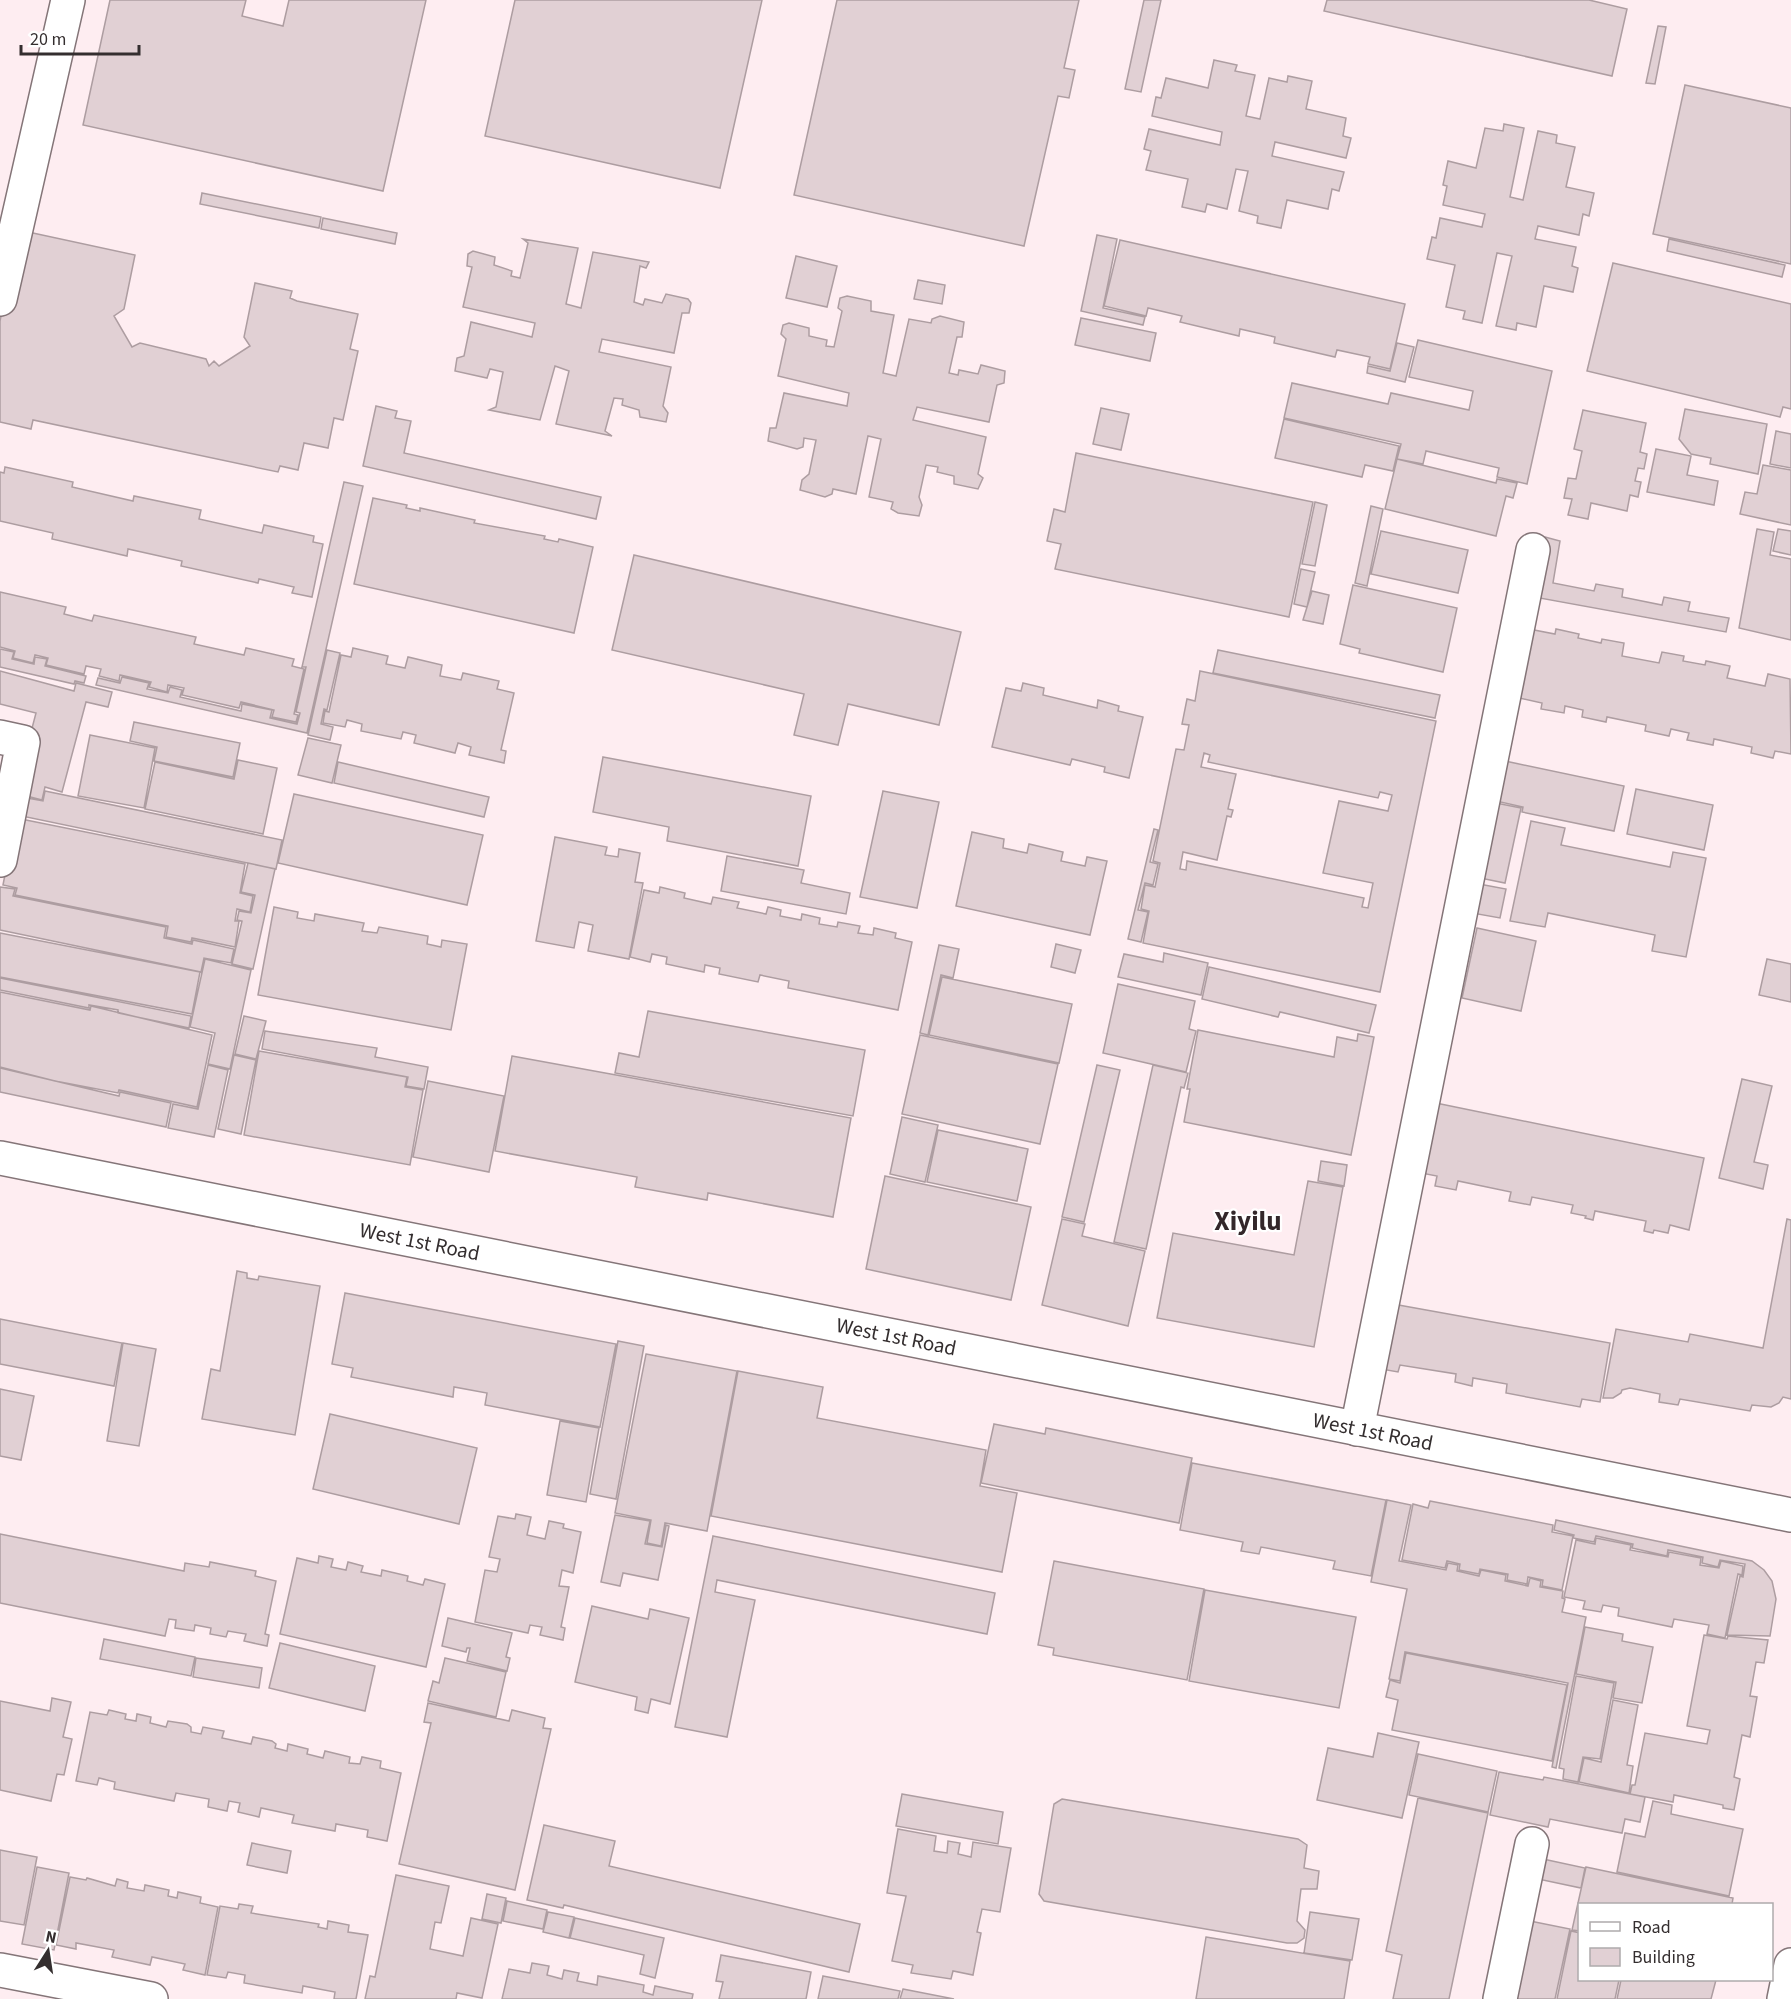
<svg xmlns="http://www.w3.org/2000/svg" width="1791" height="1999" viewBox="0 0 1791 1999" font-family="'Source Sans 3',sans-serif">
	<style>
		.building { fill: #e1d0d4; stroke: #ad9da1; stroke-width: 1.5; fill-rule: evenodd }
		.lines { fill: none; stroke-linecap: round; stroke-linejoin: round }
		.minor-casing { stroke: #847578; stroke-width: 36 }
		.minor { stroke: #fff; stroke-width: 33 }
		.labels { text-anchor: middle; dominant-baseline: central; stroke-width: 4.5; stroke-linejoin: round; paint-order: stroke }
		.street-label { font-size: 21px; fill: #342e2f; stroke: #fff }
		.district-label { font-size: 27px; font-weight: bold; fill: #33272a; stroke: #fff }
	</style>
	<rect width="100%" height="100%" fill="#feedf1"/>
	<path class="building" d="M110,0H246L242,16L283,26L289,0H426L383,191L83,125Z
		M515,0H762L720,188L485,136Z
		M837,0H1079L1064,68L1075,70L1069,98L1058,96L1024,246L794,195Z
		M1144,0H1161L1141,92L1125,89Z
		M1327,0H1589L1627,9L1612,76L1324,11Z
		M1658,26L1666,27L1655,84L1646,83Z
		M1214,60L1237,65L1235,71L1255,75L1246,116L1260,119L1269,78L1287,82L1288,76L1312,81L1306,109L1346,118L1343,136L1351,138L1346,158L1275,142L1272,156L1344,172L1339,191L1332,189L1328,209L1287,200L1281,228L1257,223L1258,216L1239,211L1248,171L1236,169L1227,209L1207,204L1205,212L1182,207L1188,179L1146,170L1151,151L1144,149L1149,129L1220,145L1222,132L1152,116L1156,97L1161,98L1166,78L1208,88Z
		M1685,85L1791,108V264L1653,234Z
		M1504,124L1524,128L1510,197L1523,200L1538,131L1557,135L1556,143L1575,147L1566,187L1594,193L1589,216L1583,214L1579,235L1538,226L1535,239L1576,247L1572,266L1578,268L1573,292L1544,286L1536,327L1517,323L1516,330L1496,326L1512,256L1497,253L1482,323L1463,319L1465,311L1446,307L1455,265L1427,259L1432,237L1436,238L1440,218L1482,227L1485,214L1443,205L1447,186L1443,185L1448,161L1476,168L1485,128L1503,131Z
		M202,193L321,217L319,228L200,204Z
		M323,218L397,233L395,244L321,229Z
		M19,230L135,255L124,309L114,316L132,347L140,343L206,359L209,366L214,361L219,366L250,346L244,337L255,283L292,291L290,298L297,301L358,314L350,349L358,351L343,420L334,418L328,448L304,443L298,470L280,466L278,472L33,420L31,429L0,422V321Z
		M1097,235L1117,239L1103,308L1145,317L1143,325L1081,311Z
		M523,239L578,248L566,304L581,308L593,252L649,262L646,268L640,266L634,302L643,305L645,299L662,303L666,294L688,299L691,303L689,313H682L674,353L602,339L599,352L671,367L663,406L668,413L666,422L640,417L639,410L622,405L623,399L614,398L605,431L612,436L556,424L569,371L555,366L540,420L489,410L496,407L503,372L490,369L487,378L455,371L457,358L464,356L471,322L532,337L535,323L463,307L472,267L467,266L468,254L473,251L495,257L494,265L512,271L511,276L520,278L528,243Z
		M1669,239L1785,265L1782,277L1667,251Z
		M1120,240L1405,304L1390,369L1368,364L1370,357L1337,350L1335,357L1274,343L1275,337L1240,329L1239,336L1180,322L1182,316L1148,308L1146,316L1104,306Z
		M796,256L837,266L827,307L786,298Z
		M1613,263L1791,304V409L1783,407L1780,417L1587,371Z
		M918,280L945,285L942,304L914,299Z
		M847,296L871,301V311L894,315L883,373L896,376L909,319L931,323L932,319L940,316L964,322L962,337H957L949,373L958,375L959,370L978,374L981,365L1005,371L1004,383L997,385L989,422L917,407L913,420L986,437L978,474L983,478L978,489L954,484V476L937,472L938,467L926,465L919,497L922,505L919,516L898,513L891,509L893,502L869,497L881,439L868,436L856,494L833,489L832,494L825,497L800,490L802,480L809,474L816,440L804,438L803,447L797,449L768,441L770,428H776L784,393L847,406L849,393L778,376L786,339L781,334L783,325L789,323L809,328V336L827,340L826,346L834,347L842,311L838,308L840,298Z
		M1081,318L1156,333L1150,361L1075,345Z
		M1418,340L1552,371L1527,484L1497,477L1499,468L1426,451L1423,464L1397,459L1401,444L1284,418L1292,383L1388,404L1391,393L1469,410L1473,391L1409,377Z
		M1397,343L1414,347L1405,382L1367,373L1368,366L1390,371Z
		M376,406L397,411L395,418L411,421L404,453L601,497L596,519L363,466Z
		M1101,408L1129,414L1121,450L1093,444Z
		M1685,409L1767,424L1758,474L1710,464L1711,458L1691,454L1679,439Z
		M1583,410L1646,423L1640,452L1647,454L1644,469L1638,468L1635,481L1641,482L1638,497L1630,495L1627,511L1591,503L1588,519L1568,515L1572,499L1564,498L1568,478L1576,479L1582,451L1574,449Z
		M1284,419L1399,446L1393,471L1365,465L1362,477L1275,458Z
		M1776,431L1791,434V468L1770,464Z
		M1656,449L1691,456L1687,475L1718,481L1714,505L1647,492Z
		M1076,453L1313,502L1289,617L1055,569L1061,544L1047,541L1054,509L1065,512Z
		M1397,459L1496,483L1497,479L1517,483L1513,498L1506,496L1496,536L1385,509Z
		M1763,465L1791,470V525L1740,514L1745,492L1757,494Z
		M5,467L73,482L72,487L133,501L134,496L201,510L199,519L262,533L264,525L314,536L313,542L323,544L312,597L292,593L294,587L259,579L258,583L181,566L182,561L128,549L127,556L52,539L53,533L0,521V472L4,473Z
		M344,482L363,486L307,733L96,685L98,678L120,683L122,677L149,683L147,689L168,693L170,687L182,690L180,697L241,711L242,704L272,710L270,718L297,724L300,713L296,712L306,667H302Z
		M373,498L407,505L406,508L420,511V508L475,520L474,523L545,536L544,539L558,542L559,539L593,547L574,633L354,584Z
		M1315,502L1327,505L1315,566L1302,564Z
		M1371,506L1383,509L1367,586L1355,583Z
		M1757,529L1774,532L1770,555L1791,559V640L1739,628Z
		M1778,529L1791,531V555L1773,551Z
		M1381,531L1468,550L1458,593L1371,574Z
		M1545,537L1560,541L1553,583L1594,591L1596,584L1623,589L1622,597L1662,605L1664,597L1690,602L1688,611L1729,618L1726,632L1534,597Z
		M634,555L961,632L939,725L848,704L838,745L794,735L804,694L612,650Z
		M1301,569L1315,572L1307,607L1294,604Z
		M1353,585L1457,608L1443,672L1359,653L1360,649L1340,644Z
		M1312,591L1329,595L1323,624L1303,620Z
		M0,592L66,607L64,614L92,621L94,615L196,637L194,644L244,655L246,648L294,659L292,666L304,669L294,714L298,715L296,722L272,717L274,710L241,702L239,708L182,695L184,688L168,685L167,692L149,687L151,682L120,675L119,681L99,676L101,669L86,666L84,674L46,665L48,658L35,655L33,663L13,658L15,651L0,647Z
		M1529,629L1555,634L1556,629L1579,634L1578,638L1601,643L1602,639L1624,643L1622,656L1659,663L1662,652L1684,656L1683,661L1705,665L1706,661L1730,666L1727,678L1765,686L1768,674L1790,679L1791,754L1775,751L1773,758L1751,753L1752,747L1714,739L1713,745L1687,740L1689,733L1671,729L1669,736L1645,731L1646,725L1607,717L1606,722L1582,717L1583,710L1565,706L1564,713L1541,709L1542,703L1515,697Z
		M353,648L388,656L386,664L405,668L408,657L442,665L440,676L461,680L463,673L499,681L497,689L514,693L501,750L506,751L504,763L469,755L471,747L458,743L455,753L414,743L416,735L403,732L401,739L361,731L362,724L347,720L345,727L323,723L325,711L329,712L341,655L351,657Z
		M0,649L14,652L12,659L34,664L35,657L47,659L45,666L86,676L84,683L75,681L74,684L0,667Z
		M327,650L340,653L327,710L324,709L321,724L333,727L330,740L308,735Z
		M1218,650L1440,695L1435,718L1213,673Z
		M0,671L74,691L76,683L112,692L108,707L86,702L62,792L45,787L42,800L15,793L36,713L0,704Z
		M1200,671L1436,721L1380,992L1143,943L1149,911L1141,909L1145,885L1155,887L1160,863L1153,861L1176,749L1184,750L1189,725L1182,724L1187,699L1195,701ZM1204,753L1210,755L1208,762L1378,798L1380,792L1392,795L1388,811L1339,801L1323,873L1373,883L1368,908L1362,907L1364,898L1187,861L1186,870L1180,869L1183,852L1217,860L1227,816L1231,817L1233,810L1228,809L1236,774L1201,767Z
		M1023,683L1044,688L1043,695L1097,708L1098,700L1119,706L1118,711L1143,717L1129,778L1104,772L1105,767L1072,759L1070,765L992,747L1006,688L1021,691Z
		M134,722L240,743L233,777L154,761L157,747L130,741Z
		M90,735L155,748L144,808L78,796Z
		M308,738L341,745L332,783L298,775Z
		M603,757L811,796L798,866L667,841L669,827L593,812Z
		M238,760L277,768L263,834L145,809L155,762L234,779Z
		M1505,761L1624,786L1614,831L1522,812L1523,807L1496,801Z
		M338,762L489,797L484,817L334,783Z
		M1636,789L1713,805L1704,850L1627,834Z
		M45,791L282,840L276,869L12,814L16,796L43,801Z
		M883,791L939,802L917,908L860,897Z
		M294,794L483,835L467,905L278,863Z
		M1496,803L1521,808L1505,883L1480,878Z
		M16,818L245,864L240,893L253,896L250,912L237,909L235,921H239L235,947L192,938L191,942L166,937L168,926L15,895L17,888L3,885Z
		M1531,821L1565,828L1561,845L1670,867L1673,852L1706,858L1686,957L1652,951L1655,935L1548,913L1545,927L1510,921Z
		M1154,829L1158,830L1150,862L1158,864L1153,885L1145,883L1138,910L1148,912L1141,942L1128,939Z
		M972,832L1004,839L1003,848L1027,853L1029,844L1063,852L1061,861L1085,866L1087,857L1107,861L1090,935L956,906Z
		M555,837L607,847L605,855L618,857L619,849L640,853L635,882L643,883L629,959L588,951L593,925L579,922L574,948L536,941Z
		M727,856L804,870L801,883L850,893L846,914L721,891Z
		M248,863L275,869L253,969L232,964L242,921L237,920L239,911L251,913L255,895L241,892Z
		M1479,884L1506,889L1500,918L1472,913Z
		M0,887L15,889L13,896L166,927L164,938L192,944L193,940L234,949L231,963L204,958L201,972L0,930Z
		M660,887L685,893L684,898L711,904L713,897L739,902L737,908L766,914L768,907L781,910L780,916L801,920L802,914L820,918L819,924L837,927L838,922L860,926L858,933L873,935L874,928L896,933L895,938L912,942L898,1010L788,988L789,981L760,975L758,982L719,974L720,968L705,965L704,972L666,964L667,957L652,954L650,962L630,957L644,890L659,893Z
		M274,907L298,912L297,918L314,921L315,914L364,923L362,931L377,933L379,927L428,936L427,944L441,947L442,940L467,944L451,1030L258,995Z
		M1477,928L1536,941L1521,1011L1462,998Z
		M0,933L200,972L192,1014L0,977Z
		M1056,944L1081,950L1075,973L1051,967Z
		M939,945L959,949L953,978L941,975L928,1035L920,1033Z
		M1164,953L1208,963L1201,995L1118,977L1124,954L1163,962Z
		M205,959L251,970L230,1069L208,1064L215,1033L190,1027Z
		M1767,959L1791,964V1002L1759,995Z
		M1209,967L1376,1005L1369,1033L1280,1012L1278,1017L1202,999Z
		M942,977L1072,1004L1059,1063L929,1035Z
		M0,978L191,1016L189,1028L118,1013V1010L89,1005V1008L0,990Z
		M1118,984L1195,1001L1189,1029L1196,1031L1186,1072L1103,1053Z
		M0,992L90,1010L91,1006L212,1035L197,1107L119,1090L118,1093L55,1081L0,1067Z
		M648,1011L865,1050L853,1116L615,1073L619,1053L639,1057Z
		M244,1016L266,1021L256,1059L235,1054Z
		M1198,1030L1334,1057L1337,1037L1357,1041L1358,1034L1374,1037L1351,1155L1184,1122L1190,1089H1187Z
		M265,1031L377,1048L375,1057L428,1067L424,1089L406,1086L408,1077L262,1049Z
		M920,1035L1058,1064L1040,1144L902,1114Z
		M259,1051L407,1077L405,1087L423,1090L410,1165L244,1135Z
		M234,1055L256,1060L241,1134L218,1129Z
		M512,1056L851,1118L833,1217L708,1193L707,1200L635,1187L637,1177L495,1151Z
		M208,1065L228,1070L214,1137L168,1128L173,1104L198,1109Z
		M1097,1065L1120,1070L1084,1222L1062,1217Z
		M1153,1065L1188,1073L1184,1088L1181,1087L1146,1249L1114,1242Z
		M0,1068L119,1096L120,1092L171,1103L166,1127L0,1092Z
		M1742,1079L1772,1086L1754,1162L1768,1165L1763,1189L1719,1178Z
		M428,1081L504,1096L489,1172L413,1157Z
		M1431,1102L1704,1158L1689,1230L1670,1225L1668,1233L1654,1230L1653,1233L1644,1231L1646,1221L1595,1211L1593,1220L1585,1218L1586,1216L1571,1213L1573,1205L1532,1197L1530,1205L1509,1201L1511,1192L1458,1181L1456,1190L1435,1186L1437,1176L1416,1172Z
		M902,1117L938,1125L925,1182L890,1174Z
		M938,1130L1028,1149L1017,1201L927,1182Z
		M1321,1161L1347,1165L1344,1186L1318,1181Z
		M885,1176L1031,1207L1011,1300L866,1269Z
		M1308,1181L1343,1187L1314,1347L1157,1318L1173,1233L1294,1255Z
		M1062,1219L1085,1224L1082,1236L1145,1251L1128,1326L1042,1305Z
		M1787,1219L1791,1220V1399L1783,1397L1779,1403L1771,1407L1752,1405L1750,1411L1680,1399L1678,1405L1659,1402L1660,1394L1630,1388L1622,1390L1621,1393L1613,1398H1603L1616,1329L1688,1342L1690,1334L1763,1348Z
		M237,1271L247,1273V1278L258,1280L259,1276L320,1286L295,1435L202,1419L211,1369L220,1371Z
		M345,1293L616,1344L600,1427L485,1405L487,1393L454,1387L453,1397L351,1377L353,1368L332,1364Z
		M1393,1304L1610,1343L1600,1402L1582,1399L1580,1407L1506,1393L1507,1384L1473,1378L1472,1386L1455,1382L1456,1374L1400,1365L1398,1372L1381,1369Z
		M0,1319L122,1343L114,1386L0,1364Z
		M618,1341L644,1346L616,1499L590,1494Z
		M123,1343L156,1349L139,1446L107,1441Z
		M646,1354L737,1371L707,1531L665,1523L661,1546L647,1543L651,1520L615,1513Z
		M738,1371L823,1387L817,1418L986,1450L980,1486L1017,1493L1002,1572L711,1516Z
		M0,1389L34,1396L21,1460L0,1456Z
		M330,1414L477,1448L459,1524L313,1489Z
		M560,1421L599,1428L586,1502L547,1495Z
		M994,1424L1045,1434L1046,1428L1192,1458L1179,1523L981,1483Z
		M1192,1463L1386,1500L1371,1576L1333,1569L1335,1561L1261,1547L1259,1554L1241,1551L1243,1542L1180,1530Z
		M1387,1500L1411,1505L1399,1561L1446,1570L1448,1563L1458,1565L1457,1571L1479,1576L1481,1570L1506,1575L1505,1581L1528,1586L1530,1578L1541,1581L1540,1587L1563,1591L1562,1598L1565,1599L1562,1612L1586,1617L1556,1768L1552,1767L1568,1683L1405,1652L1400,1681L1389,1679L1407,1589L1371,1582Z
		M1430,1501L1553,1525L1552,1532L1573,1536L1562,1590L1542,1586L1543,1580L1528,1577L1527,1584L1507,1580L1508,1574L1480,1569L1479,1574L1459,1570L1460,1564L1447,1561L1445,1568L1402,1560L1413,1504L1428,1508Z
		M516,1514L531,1517L527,1535L545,1539L549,1521L564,1524L563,1528L581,1532L573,1573L562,1570L559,1586L569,1587L561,1627L565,1628L563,1640L540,1635L542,1627L530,1625L528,1633L475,1622L485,1570L497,1572L500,1559L489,1557L498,1516L515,1519Z
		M615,1515L650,1521L645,1544L662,1547L666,1525L669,1526L658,1580L623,1573L620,1586L601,1582Z
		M1556,1520L1752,1561L1764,1570L1772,1581L1776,1599L1770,1636L1727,1635L1740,1576L1743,1577L1745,1564L1720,1560L1718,1567L1702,1563L1703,1557L1668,1550L1667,1556L1632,1548L1633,1544L1596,1536L1594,1542L1573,1538L1574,1535L1554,1530Z
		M0,1534L184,1571L185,1563L209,1567L210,1562L256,1571L255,1576L276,1581L265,1634L269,1635L267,1646L244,1641L246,1634L228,1631L226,1637L210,1634L211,1628L195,1625L194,1631L175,1628L176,1620L169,1619L165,1636L0,1603Z
		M713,1536L995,1593L987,1634L717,1580L715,1592L755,1600L727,1737L675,1727Z
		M1596,1538L1631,1545L1630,1550L1668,1557L1669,1552L1701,1558L1700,1565L1719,1568L1721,1561L1743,1566L1742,1575L1738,1574L1725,1638L1707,1634L1709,1625L1674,1619L1672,1627L1618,1616L1619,1608L1603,1605L1601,1612L1583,1609L1585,1601L1564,1597L1576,1540L1595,1544Z
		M319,1556L333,1559L331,1567L346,1570L348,1562L363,1566L361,1572L381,1576L382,1570L408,1576L407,1581L423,1585L425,1579L445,1584L426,1667L280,1634L297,1558L318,1563Z
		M1054,1561L1204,1589L1187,1680L1053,1655L1054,1648L1038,1645Z
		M1205,1590L1356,1617L1339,1708L1189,1681Z
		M592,1606L648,1619L650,1609L689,1618L670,1704L651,1699L648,1713L635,1710L637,1697L575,1682Z
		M448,1618L512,1633L506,1657L510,1658L507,1671L467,1661L470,1648H467L466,1652L442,1646Z
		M1585,1627L1623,1634L1622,1641L1653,1647L1642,1703L1613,1698L1616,1682L1576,1674Z
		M1704,1635L1727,1639L1728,1636L1768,1640L1764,1663L1756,1662L1750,1696L1757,1697L1750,1737L1742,1735L1734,1777L1740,1779L1734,1810L1723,1808V1805L1674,1795L1673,1802L1630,1794L1632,1785H1635L1645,1733L1707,1744L1710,1730L1687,1726Z
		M104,1639L195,1657L191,1676L100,1659Z
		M280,1643L375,1666L365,1711L269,1688Z
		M1406,1653L1567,1685L1552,1761L1392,1730L1398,1700L1386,1697L1390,1680L1400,1683Z
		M196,1658L262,1668L259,1688L193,1677Z
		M445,1658L506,1672L496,1717L428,1701L433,1681L439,1683Z
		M1576,1676L1614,1683L1600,1759L1583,1757L1578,1782L1563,1779L1564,1769L1559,1768Z
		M52,1698L71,1702L63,1737L72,1739L64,1775L57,1774L51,1801L0,1790V1701L50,1711Z
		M1613,1700L1638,1705L1627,1765L1633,1766L1629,1793L1579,1782L1584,1758L1601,1762Z
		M428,1703L509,1721L512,1710L545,1718L543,1728L551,1729L515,1890L399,1864L431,1723L424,1722Z
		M109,1710L126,1714L125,1719L136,1721L137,1714L151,1717L150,1723L166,1727L168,1721L187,1724L191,1727V1732L201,1734L203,1727L224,1731L222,1738L251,1744L253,1737L272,1741L276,1744L275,1748L287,1751L288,1744L308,1749L307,1754L323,1758L325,1751L350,1757L349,1763L360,1764L362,1757L381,1761L380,1768L401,1773L387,1841L367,1837L368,1830L336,1824L335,1831L292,1823L294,1815L261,1808L259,1817L238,1812L240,1803L229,1801L227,1811L208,1807L209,1799L176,1793L174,1801L114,1789L115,1782L99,1778L97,1785L76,1781L90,1712L107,1715Z
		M1378,1733L1419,1742L1402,1818L1317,1800L1328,1748L1373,1757Z
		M1418,1754L1497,1771L1488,1812L1409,1795Z
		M1499,1772L1543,1780L1544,1777L1645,1797L1640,1822L1625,1819L1622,1833L1550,1819L1548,1827L1490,1815Z
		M902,1794L1003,1812L998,1844L896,1826Z
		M1418,1798L1488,1813L1449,1999H1393L1402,1955L1386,1951Z
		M1062,1799L1298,1839L1307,1845L1304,1868L1319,1871L1317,1889H1301L1297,1921L1305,1930L1304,1938L1297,1943H1287L1044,1901L1039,1894L1054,1804Z
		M1653,1801L1672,1805L1671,1814L1743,1829L1729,1896L1617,1872L1625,1833L1645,1837Z
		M544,1825L615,1841L609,1866L860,1924L849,1972L564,1905L563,1908L527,1900Z
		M898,1829L936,1836L934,1851L947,1853L948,1841L960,1843L958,1854L971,1857L973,1842L1011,1848L1000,1912L982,1909L977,1932L981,1933L973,1975L953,1971L951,1979L911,1973L913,1965L892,1961L906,1896L887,1893Z
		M252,1843L291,1851L287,1873L247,1865Z
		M0,1850L37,1857L24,1925L0,1921Z
		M1543,1859L1585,1868L1581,1888L1538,1879Z
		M37,1867L69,1873L54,1950L22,1944Z
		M1586,1867L1733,1898L1732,1904H1580V1931L1572,1930Z
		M396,1875L449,1886L441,1923L435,1922L430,1949L463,1956L471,1918L498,1924L482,1998L457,1993L456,1999H365L370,1976L375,1977Z
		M70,1877L86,1880L87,1878L115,1886L117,1879L128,1882L127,1888L144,1891L145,1885L169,1890L168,1896L177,1898L178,1892L201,1897L200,1903L218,1907L205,1975L183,1970L185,1964L152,1957L150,1965L112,1957L114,1950L76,1943V1949L56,1945Z
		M487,1894L506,1898L501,1923L482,1919Z
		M507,1901L547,1910L543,1929L503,1921Z
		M239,1904L253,1906L251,1913L319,1924L318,1927L327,1929L328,1921L349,1925L348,1932L368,1935L356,1999H334L335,1992L303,1986L302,1993L244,1983L245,1975L228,1972L226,1978L207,1975L220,1906L238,1909Z
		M548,1912L574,1917L569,1938L543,1932Z
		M1310,1912L1359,1919L1352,1960L1304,1953Z
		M575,1918L664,1938L655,1978L640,1974L644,1955L570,1938Z
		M1530,1921L1570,1929L1555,1999H1513Z
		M1571,1931L1580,1933V1980H1619L1615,1999H1557Z
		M1206,1937L1350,1961L1344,1999H1196Z
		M721,1955L811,1972L806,1999H719L723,1982L716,1981Z
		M532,1963L549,1966L547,1975L562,1979L564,1970L579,1973L577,1981L597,1985L598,1976L644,1985L643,1992L653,1995L655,1986L693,1994L692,1999H502L509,1969L530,1973Z
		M823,1976L900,1991L898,1999H818Z
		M1621,1980H1716L1711,1999H1617Z
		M903,1989L954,1999H900Z"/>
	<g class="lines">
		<g class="minor-casing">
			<g id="minor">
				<path d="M0,299L68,0"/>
				<path d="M0,737L23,742L0,860"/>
				<path id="s1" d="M0,1158L1791,1515"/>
				<path d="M1357,1429L1533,550"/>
				<path d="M0,1970L151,1999"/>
				<path d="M1500,1999L1532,1844"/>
				<path d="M1784,1999L1791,1965"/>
			</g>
		</g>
		<use href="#minor" class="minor"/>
	</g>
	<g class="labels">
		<g class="street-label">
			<text stroke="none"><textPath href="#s1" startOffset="428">West 1st Road</textPath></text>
			<text stroke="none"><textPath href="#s1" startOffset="914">West 1st Road</textPath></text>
			<text stroke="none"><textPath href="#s1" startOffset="1400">West 1st Road</textPath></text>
		</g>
		<g class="district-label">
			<text x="1248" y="1221">Xiyilu</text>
		</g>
	</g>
	<rect x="1578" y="1903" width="195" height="78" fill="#ffffff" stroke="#aeabac" stroke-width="1.5"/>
	<rect x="1590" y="1922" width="30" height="9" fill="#ffffff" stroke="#aeabac" stroke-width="1.5"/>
	<text x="1632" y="1933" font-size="18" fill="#342e2f">Road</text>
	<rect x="1590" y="1948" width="30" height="18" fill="#e1d0d4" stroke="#aeabac" stroke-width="1.5"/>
	<text x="1632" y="1963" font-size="18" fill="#342e2f">Building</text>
	<g transform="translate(48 1951) rotate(12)" stroke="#ffffff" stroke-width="4.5" paint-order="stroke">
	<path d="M0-4.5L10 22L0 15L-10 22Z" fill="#342e2f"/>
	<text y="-9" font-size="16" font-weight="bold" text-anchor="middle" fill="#342e2f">N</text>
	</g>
	<path d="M21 45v9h118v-9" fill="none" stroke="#342e2f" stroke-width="3"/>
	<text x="30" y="45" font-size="18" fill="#342e2f" stroke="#ffffff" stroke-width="4.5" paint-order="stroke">20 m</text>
</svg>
